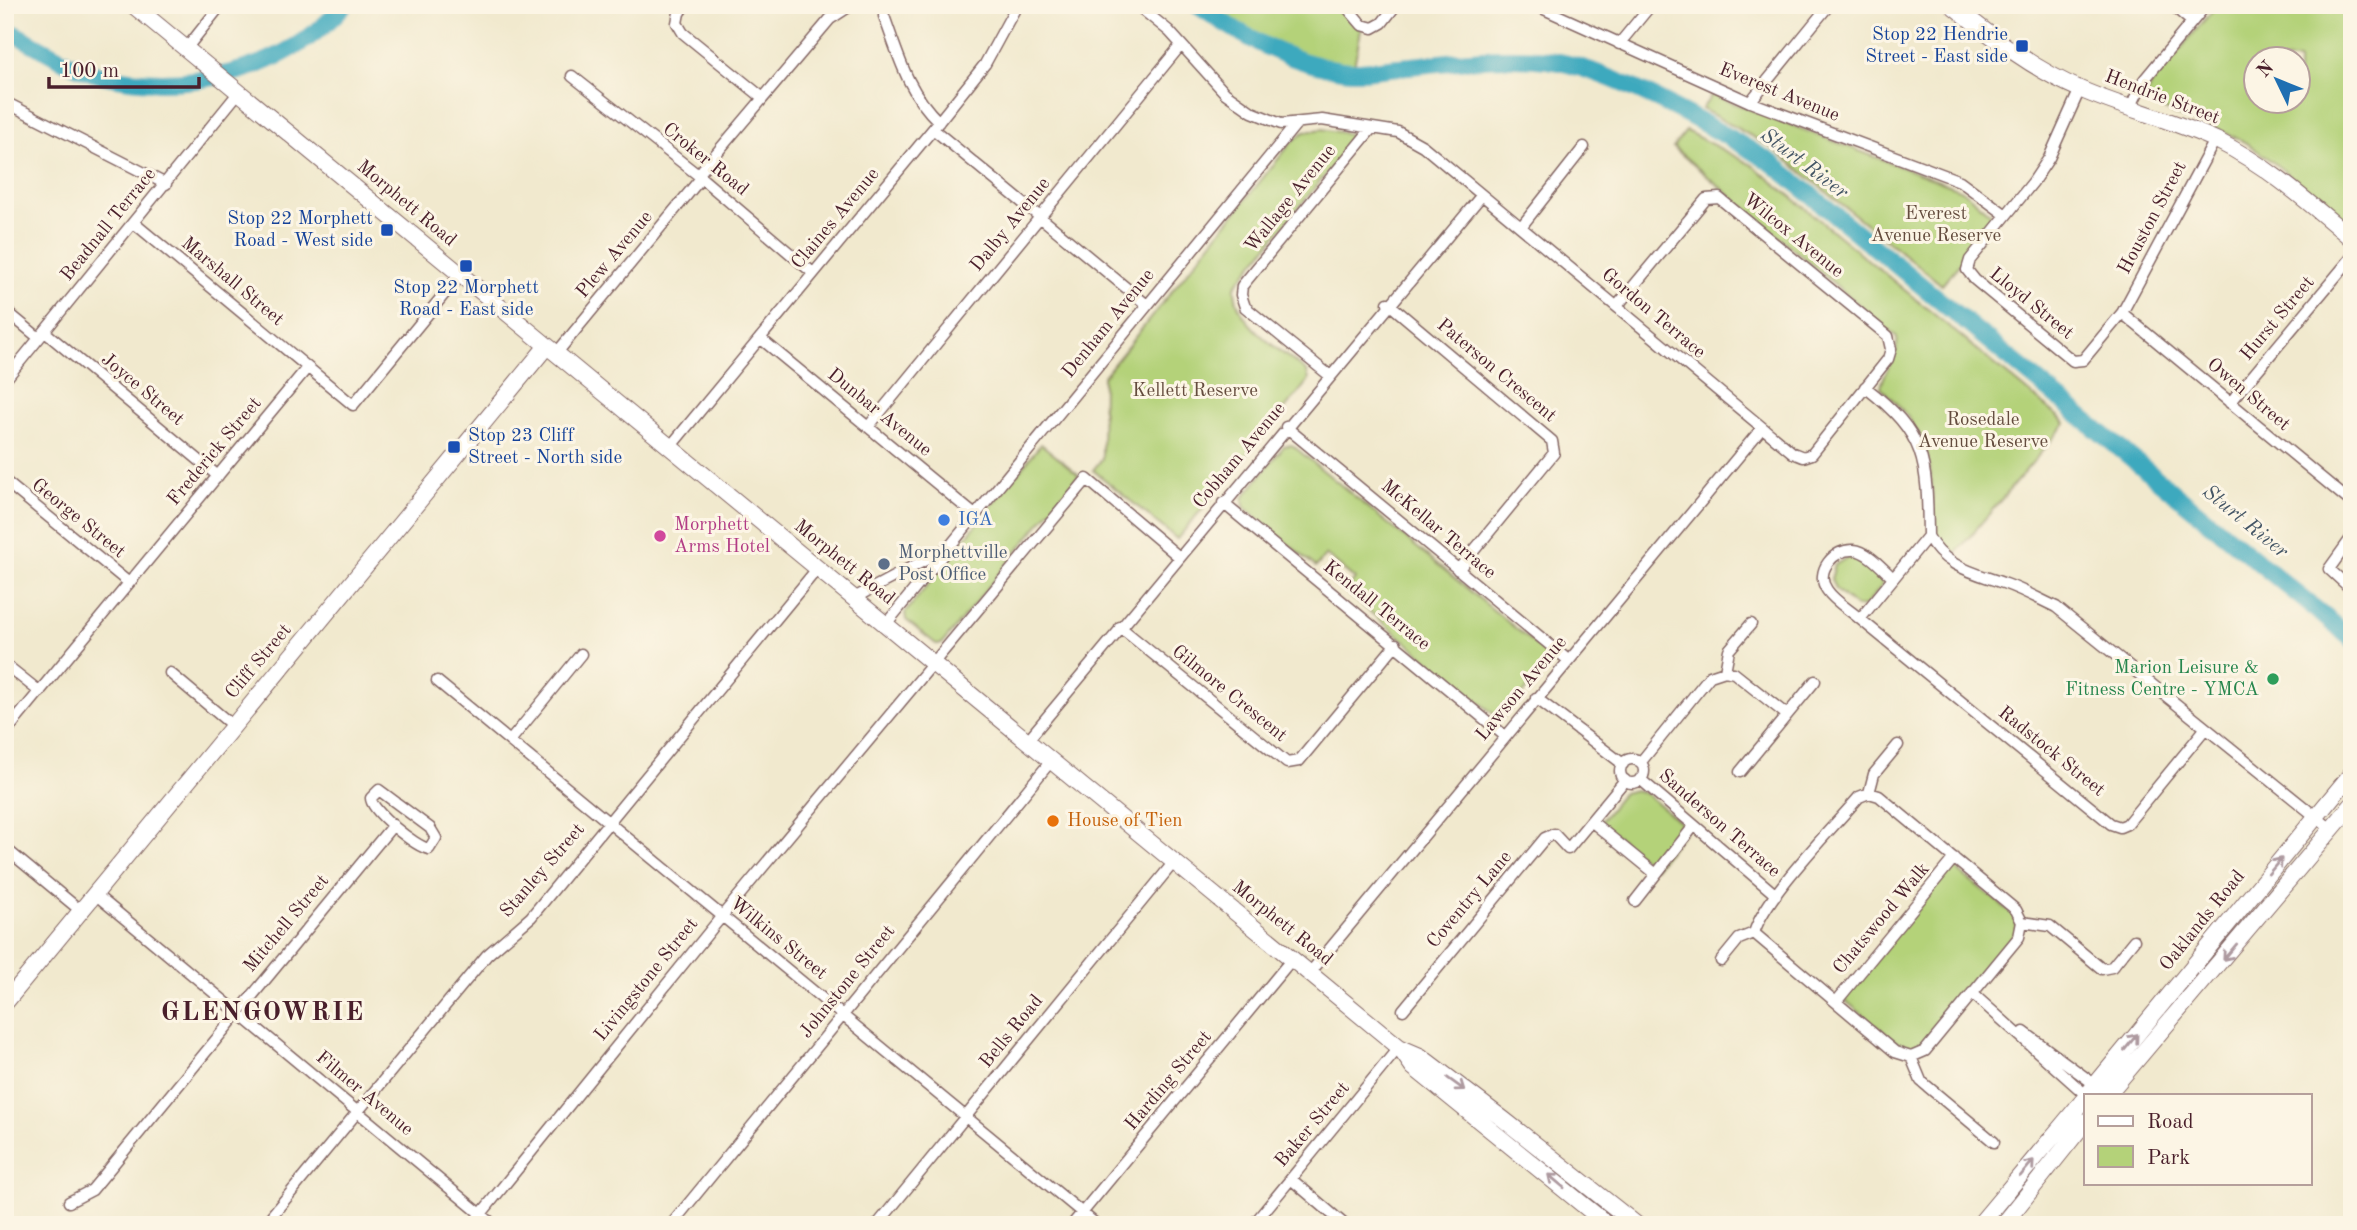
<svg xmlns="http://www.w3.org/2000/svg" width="2357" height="1230" viewBox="0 0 2357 1230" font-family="'Old Standard TT',serif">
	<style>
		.green { fill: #b4d279; stroke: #7f7852; stroke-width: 2; fill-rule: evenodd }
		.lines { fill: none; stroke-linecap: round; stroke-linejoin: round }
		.river { stroke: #3ea9be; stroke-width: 18 }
		.street-casing { stroke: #846664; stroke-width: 13 }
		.secondary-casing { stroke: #846664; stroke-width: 18 }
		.street { stroke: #fff; stroke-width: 10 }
		.secondary { stroke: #fff; stroke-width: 16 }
		.oneway { stroke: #ae9aa0 }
		.transit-dot { fill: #1a4fb4; stroke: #fcf5e5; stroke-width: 2.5 }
		.shop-dot { fill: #3f7fe0; stroke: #fcf5e5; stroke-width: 2.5 }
		.hotel-dot { fill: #d1479c; stroke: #fcf5e5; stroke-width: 2.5 }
		.service-dot { fill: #5c6f8a; stroke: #fcf5e5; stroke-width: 2.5 }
		.leisure-dot { fill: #2e9e5b; stroke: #fcf5e5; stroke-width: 2.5 }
		.food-dot { fill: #e8710a; stroke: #fcf5e5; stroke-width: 2.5 }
		.labels { text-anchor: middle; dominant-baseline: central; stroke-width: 6; stroke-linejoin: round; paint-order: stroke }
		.transit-label { font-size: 19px; fill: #164399; stroke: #fcf5e5; text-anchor: end }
		.street-label { font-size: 19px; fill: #4a1f2b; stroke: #fcf5e5 }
		.park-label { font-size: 19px; fill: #644c3e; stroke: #fcf5e5 }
		.shop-label { font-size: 19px; fill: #366cbe; stroke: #fcf5e5; text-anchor: start }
		.hotel-label { font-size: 19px; fill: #b23c85; stroke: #fcf5e5; text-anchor: start }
		.service-label { font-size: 19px; fill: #4e5e75; stroke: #fcf5e5; text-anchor: start }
		.leisure-label { font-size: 19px; fill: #27864d; stroke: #fcf5e5; text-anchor: end }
		.food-label { font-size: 19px; fill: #c56008; stroke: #fcf5e5; text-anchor: start }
		.water-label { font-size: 21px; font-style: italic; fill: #455666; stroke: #fcf5e5 }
		.district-label { font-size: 26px; font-weight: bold; letter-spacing: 2px; fill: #4a1f2b; stroke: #fcf5e5 }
	</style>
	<rect width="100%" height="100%" fill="#fcf5e5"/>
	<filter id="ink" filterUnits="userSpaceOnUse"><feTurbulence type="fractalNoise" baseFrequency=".0143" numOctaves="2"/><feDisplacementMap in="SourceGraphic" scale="14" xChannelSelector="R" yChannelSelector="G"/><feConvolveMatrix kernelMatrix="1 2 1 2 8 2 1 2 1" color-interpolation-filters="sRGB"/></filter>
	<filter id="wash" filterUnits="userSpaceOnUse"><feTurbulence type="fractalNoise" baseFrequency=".00686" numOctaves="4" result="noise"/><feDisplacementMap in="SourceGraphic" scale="28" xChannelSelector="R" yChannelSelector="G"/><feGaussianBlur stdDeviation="1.57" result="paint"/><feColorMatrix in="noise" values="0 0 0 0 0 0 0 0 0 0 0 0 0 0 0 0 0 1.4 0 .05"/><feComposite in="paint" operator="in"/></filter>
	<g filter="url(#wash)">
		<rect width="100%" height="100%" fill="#f1e9ce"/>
		<path class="green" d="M1197,5H1347L1362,25L1353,71L1296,61L1230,28Z
			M2217,5H2352V227C2318,200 2285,169 2249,145C2219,124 2171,123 2147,96L2152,83ZM2256,60H2298V102H2256Z
			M1712,95L1962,190L1991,214V226L1942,285L1771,147L1702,109Z
			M1322,129L1350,134L1352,142L1235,286C1233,324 1281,350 1307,372L1309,380L1177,539L1093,470L1102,459L1103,377L1291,143L1304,132Z
			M1686,131L1754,166L2066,423L1955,554L1935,534C1929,462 1937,441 1881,388C1884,367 1900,359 1897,337L1673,147Z
			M1041,444L1079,475L942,644H936L906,620L905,613Z
			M1292,445L1547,654V664L1504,717L1496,716L1346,592L1355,579L1326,555L1316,567L1244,507L1243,498L1284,446Z
			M1848,557L1862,560L1881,577L1882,586L1865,606L1856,607L1835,589L1831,579L1835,565Z
			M1635,790L1646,794L1687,828L1655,868L1600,822L1623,793Z
			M1952,866L2013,914L2017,920L2016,933L1925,1043L1918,1050L1908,1051L1842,998Z"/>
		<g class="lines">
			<path class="river" d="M1197,5C1244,37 1293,66 1351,71C1366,72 1383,68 1399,67C1448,63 1497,54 1547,60C1608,67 1718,130 1772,163L2352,639
				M5,29C32,42 69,67 97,74C182,95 285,74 344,5"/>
		</g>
	</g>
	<g filter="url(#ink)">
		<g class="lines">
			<g class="street-casing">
				<path id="street" d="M685,5L679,13L677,23L683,33L763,98
					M1137,5L1169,31L1225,93L1252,112L1281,124L1322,120L1398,132L1423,146L1793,453L1803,457L1812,454L1888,359L1891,349L1888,336L1719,198L1706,199L1617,306
					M1345,5L1362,25L1373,28L1382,23L1396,5
					M1535,5L1750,102L1960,181L2006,215
					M2172,5L2192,22
					M884,16C899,57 907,91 939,122
					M1619,44L1651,5
					M186,49L221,5
					M572,76L698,175L813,273
					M2080,89L2049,158L2033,182L1970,260L1967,270L1975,280L2073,361L2083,360L2122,313L2215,140
					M5,102L166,184
					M1750,102L1829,5
					M2130,108L2144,80L2206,5
					M933,129L1147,305
					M698,175L830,19L850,6
					M134,223L353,405L459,276
					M1521,227L1584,147
					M1388,303L1552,441L1554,453L1458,570
					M5,310L39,338
					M2122,313L2352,503
					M45,332L218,476
					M760,338L975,515
					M555,355L701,178
					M1329,375L1245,307L1241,295L1242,286L1372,128
					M5,380L239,92
					M1865,387C1927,435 1927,461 1928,536C1943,567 1976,573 2006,584C2023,590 2039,599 2056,607L2331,829
					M2230,403L2352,257
					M868,427L1181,45
					M1286,427L1568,660
					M670,447L933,129L985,64L1017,5
					M5,481L129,583
					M1223,503L1505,736
					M2352,537L2329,569L2352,590
					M1893,578C1883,569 1868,551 1854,550C1834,548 1814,572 1827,590C1834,601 1850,610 1860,619L2111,824L2120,827L2127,824L2205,729
					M854,598L944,550
					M1860,619L1928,536
					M886,624L1297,123
					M1120,627L1287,763L1299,761L1396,644
					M5,664L40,692
					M1725,671L1734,673L1787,715
					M170,673L233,726
					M437,681L1097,1225
					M1536,698L1623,764
					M5,733L307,368
					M510,741L581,654
					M1027,741L1482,195
					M1620 771a12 12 0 1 1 24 0a12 12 0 1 1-24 0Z
					M1640,763L1710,676L1725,671L1729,650L1751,624
					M1740,772L1815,681
					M1640,779L1776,895
					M379,790L430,828L436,838L429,849C416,847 370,810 371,798Z
					M1869,793L1879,796L2016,910L2022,922L2019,937L1925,1051L1911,1057L1895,1052L1754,933C1765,896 1832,829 1859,797Z
					M1869,793L1874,774L1898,745
					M1591,821L1656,874
					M5,848L81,911
					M95,894L494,1225
					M1635,901L1693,827
					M2022,922L2050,926L2102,969L2112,967L2134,940
					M1721,961L1739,939L1754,933
					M1309,974L1762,428
					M1972,993L2086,1095
					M1836,1002L1954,858
					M1403,1010L1545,838L1554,834L1568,849L1625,780
					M2024,1032L2098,1087
					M1911,1057L1921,1081L1994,1142
					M1291,1179L1345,1225
					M69,1202L92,1190L393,825
					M264,1225L487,955L531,917L817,569
					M472,1225L722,916L1087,479L1178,556
					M671,1225L1051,761
					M877,1225L1174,862
					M1072,1225L1292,959
					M1253,1225L1399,1047"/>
			</g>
			<g class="secondary-casing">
				<path id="secondary" d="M133,5L1399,1047L1420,1056L1503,1119L1637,1225
					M1952,5C1992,37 2034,70 2082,90C2126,109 2174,120 2218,141C2268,166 2309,203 2352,239
					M5,1003L546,347
					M1399,1047L1413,1067L1608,1225
					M2087,1095L2352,773
					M2107,1095L2352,805
					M1979,1225L2086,1097
					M2003,1225L2086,1121"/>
			</g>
			<use href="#street" class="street"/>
			<use href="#secondary" class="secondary"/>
		</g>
		<defs><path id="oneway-shaft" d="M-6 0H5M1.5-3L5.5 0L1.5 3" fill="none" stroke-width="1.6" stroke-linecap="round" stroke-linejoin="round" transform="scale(1.75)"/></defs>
		<g class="oneway">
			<use href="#oneway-shaft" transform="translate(2275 866) rotate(-50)"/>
			<use href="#oneway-shaft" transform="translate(2230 952) rotate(130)"/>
			<use href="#oneway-shaft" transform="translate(2131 1042) rotate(-51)"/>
			<use href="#oneway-shaft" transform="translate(1456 1084) rotate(36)"/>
			<use href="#oneway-shaft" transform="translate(2027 1168) rotate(-50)"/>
			<use href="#oneway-shaft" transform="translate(1556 1181) rotate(-140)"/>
		</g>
	</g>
	<g class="transit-dot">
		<rect x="2015" y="39" width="14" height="14" rx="3.5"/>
		<rect x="380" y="223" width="14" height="14" rx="3.5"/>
		<rect x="459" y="259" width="14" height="14" rx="3.5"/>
		<rect x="447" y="440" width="14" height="14" rx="3.5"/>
	</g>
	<circle class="shop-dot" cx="944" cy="520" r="7"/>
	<circle class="hotel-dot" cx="660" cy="536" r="7"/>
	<circle class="service-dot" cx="884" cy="564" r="7"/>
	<circle class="leisure-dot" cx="2273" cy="679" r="7"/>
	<circle class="food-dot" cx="1053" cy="821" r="7"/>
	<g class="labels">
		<g class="transit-label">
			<text x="2008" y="35">Stop 22 Hendrie<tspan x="2008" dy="22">Street - East side</tspan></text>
			<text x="373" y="219">Stop 22 Morphett<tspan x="373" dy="22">Road - West side</tspan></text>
			<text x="466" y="288" text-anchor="middle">Stop 22 Morphett<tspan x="466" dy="22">Road - East side</tspan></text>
			<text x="468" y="436" text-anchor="start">Stop 23 Cliff<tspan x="468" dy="22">Street - North side</tspan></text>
		</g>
		<g class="street-label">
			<text transform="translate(1779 93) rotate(22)">Everest Avenue</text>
			<text transform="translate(2162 98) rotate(21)">Hendrie Street</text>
			<text transform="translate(705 160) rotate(39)">Croker Road</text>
			<text transform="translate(1291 199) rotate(-51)">Wallage Avenue</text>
			<text transform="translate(406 204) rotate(40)">Morphett Road</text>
			<text transform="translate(2153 218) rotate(-62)">Houston Street</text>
			<text transform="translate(836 219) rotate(-50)">Claines Avenue</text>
			<text transform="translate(109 225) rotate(-51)">Beadnall Terrace</text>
			<text transform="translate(1011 225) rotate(-51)">Dalby Avenue</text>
			<text transform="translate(1793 236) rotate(39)">Wilcox Avenue</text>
			<text transform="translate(615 255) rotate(-50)">Plew Avenue</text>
			<text transform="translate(232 282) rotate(40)">Marshall Street</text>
			<text transform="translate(2031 304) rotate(39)">Lloyd Street</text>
			<text transform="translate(1653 314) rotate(40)">Gordon Terrace</text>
			<text transform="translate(2278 319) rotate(-50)">Hurst Street</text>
			<text transform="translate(1109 324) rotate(-51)">Denham Avenue</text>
			<text transform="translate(1496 371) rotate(40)">Paterson Crescent</text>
			<text transform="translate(142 390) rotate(40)">Joyce Street</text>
			<text transform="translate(2248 395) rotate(40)">Owen Street</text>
			<text transform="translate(879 413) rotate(39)">Dunbar Avenue</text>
			<text transform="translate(215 452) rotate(-50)">Frederick Street</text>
			<text transform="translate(1240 456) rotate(-50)">Cobham Avenue</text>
			<text transform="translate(78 519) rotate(39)">George Street</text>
			<text transform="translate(1438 530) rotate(40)">McKellar Terrace</text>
			<text transform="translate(844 563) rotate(39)">Morphett Road</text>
			<text transform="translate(1376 606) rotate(39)">Kendall Terrace</text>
			<text transform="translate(259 662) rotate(-50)">Cliff Street</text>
			<text transform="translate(1522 689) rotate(-50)">Lawson Avenue</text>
			<text transform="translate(1229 694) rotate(39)">Gilmore Crescent</text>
			<text transform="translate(2051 752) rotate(39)">Radstock Street</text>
			<text transform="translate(1719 824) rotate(41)">Sanderson Terrace</text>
			<text transform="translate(543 871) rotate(-49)">Stanley Street</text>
			<text transform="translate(1470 900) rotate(-50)">Coventry Lane</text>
			<text transform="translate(1882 919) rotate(-50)">Chatswood Walk</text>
			<text transform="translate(2203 921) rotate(-51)">Oaklands Road</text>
			<text transform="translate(287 924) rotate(-50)">Mitchell Street</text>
			<text transform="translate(1282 924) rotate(39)">Morphett Road</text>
			<text transform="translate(778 939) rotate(39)">Wilkins Street</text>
			<text transform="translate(647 980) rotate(-51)">Livingstone Street</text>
			<text transform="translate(848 982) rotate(-51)">Johnstone Street</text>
			<text transform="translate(1012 1032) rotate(-51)">Bells Road</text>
			<text transform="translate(1169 1081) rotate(-50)">Harding Street</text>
			<text transform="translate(364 1094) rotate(40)">Filmer Avenue</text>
			<text transform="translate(1313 1125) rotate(-50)">Baker Street</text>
		</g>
		<g class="park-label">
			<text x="1936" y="214">Everest<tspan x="1936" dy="22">Avenue Reserve</tspan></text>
			<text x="1195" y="391">Kellett Reserve</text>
			<text x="1983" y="420">Rosedale<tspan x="1983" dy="22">Avenue Reserve</tspan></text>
		</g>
		<g class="shop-label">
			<text x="958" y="520">IGA</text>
		</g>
		<g class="hotel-label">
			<text x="674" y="525">Morphett<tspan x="674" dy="22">Arms Hotel</tspan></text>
		</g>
		<g class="service-label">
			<text x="898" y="553">Morphettville<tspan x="898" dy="22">Post Office</tspan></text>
		</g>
		<g class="leisure-label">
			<text x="2259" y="668">Marion Leisure &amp;<tspan x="2259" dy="22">Fitness Centre - YMCA</tspan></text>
		</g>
		<g class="food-label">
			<text x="1067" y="821">House of Tien</text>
		</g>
		<g class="water-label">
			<text transform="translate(1804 164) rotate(37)">Sturt River</text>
			<text transform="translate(2245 522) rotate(39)">Sturt River</text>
		</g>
		<g class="district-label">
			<text x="263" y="1013">GLENGOWRIE</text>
		</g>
	</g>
	<rect width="2357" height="1230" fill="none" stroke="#fcf5e5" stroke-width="28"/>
	<rect x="2084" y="1094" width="228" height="91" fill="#fcf5e5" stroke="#b59f9b" stroke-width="2"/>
	<rect x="2098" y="1116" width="35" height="10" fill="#ffffff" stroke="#b59f9b" stroke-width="2"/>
	<text x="2147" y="1128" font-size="21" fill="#4a1f2b">Road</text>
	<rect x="2098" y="1146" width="35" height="21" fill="#b4d279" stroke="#b59f9b" stroke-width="2"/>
	<text x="2147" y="1164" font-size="21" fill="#4a1f2b">Park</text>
	<g transform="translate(2277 80) rotate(313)"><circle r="33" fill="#fcf5e5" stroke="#b59f9b" stroke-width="2"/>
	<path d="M0-5L12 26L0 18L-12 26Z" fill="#1f6fb2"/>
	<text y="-10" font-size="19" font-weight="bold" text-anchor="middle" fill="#4a1f2b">N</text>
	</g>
	<path d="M49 77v10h150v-10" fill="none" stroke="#4a1f2b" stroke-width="3.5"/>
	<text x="60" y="77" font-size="21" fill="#4a1f2b" stroke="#fcf5e5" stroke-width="5" paint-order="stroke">100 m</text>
</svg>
